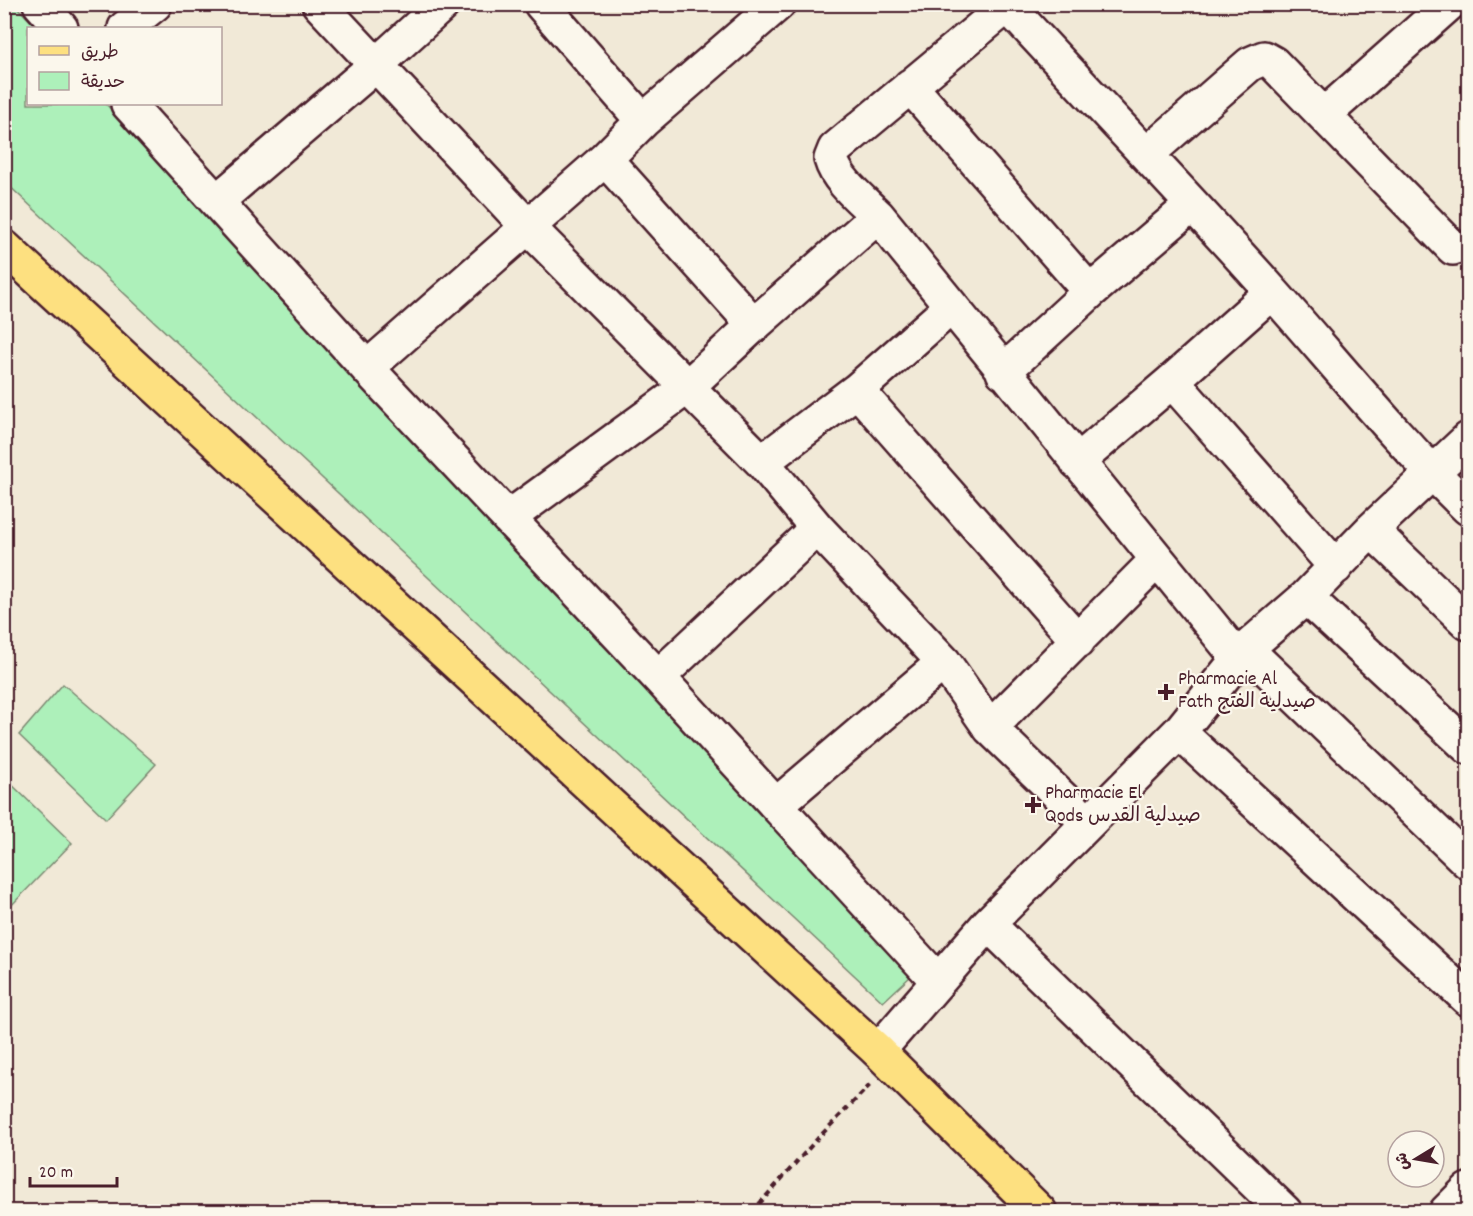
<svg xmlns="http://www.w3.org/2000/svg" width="1473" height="1216" viewBox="0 0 1473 1216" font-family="Dekko,'Playpen Sans Arabic',sans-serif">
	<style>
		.green { fill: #adf0ba; stroke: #7c8872; stroke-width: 1.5 }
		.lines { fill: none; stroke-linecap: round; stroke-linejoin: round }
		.minor-casing { stroke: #4a1f2b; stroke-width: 38 }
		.major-casing { stroke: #4a1f2b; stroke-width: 38 }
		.path { stroke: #4a1f2b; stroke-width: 4; stroke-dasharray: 6 4.5; stroke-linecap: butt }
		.minor { stroke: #fbf7ec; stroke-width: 33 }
		.major { stroke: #fde080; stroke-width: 33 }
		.poi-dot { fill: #4a1f2b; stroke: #fbf7ec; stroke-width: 2 }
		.labels { text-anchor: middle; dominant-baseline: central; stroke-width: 4.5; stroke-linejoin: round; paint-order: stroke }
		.poi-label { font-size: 20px; fill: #4a1f2b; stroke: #fbf7ec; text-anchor: start }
	</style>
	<rect width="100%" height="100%" fill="#f1e9d7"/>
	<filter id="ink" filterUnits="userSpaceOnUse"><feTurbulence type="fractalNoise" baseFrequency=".0167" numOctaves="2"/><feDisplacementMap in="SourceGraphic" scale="12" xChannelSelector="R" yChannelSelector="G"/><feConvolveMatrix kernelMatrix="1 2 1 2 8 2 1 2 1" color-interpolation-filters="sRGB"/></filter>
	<g filter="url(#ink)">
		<path class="green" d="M4,5H15L37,28H28V104H106L911,976L883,1002L5,182Z
			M63,684L156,764L106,819L19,735Z
			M5,778L72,843L5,912L4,911Z"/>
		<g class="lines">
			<g class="minor-casing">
				<path id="minor" d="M40,4L61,28
					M319,4L527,226L762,462L817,528L944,662L990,728L1088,823
					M541,4L643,121
					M1006,4C1095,101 1186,195 1274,294C1338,366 1399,442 1468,508
					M125,28L155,4
					M910,86L1090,292
					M128,104L367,368L658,677L938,981
					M1324,115L1449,4
					M1147,154L1250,64L1264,58L1273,63L1453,248
					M605,159L754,325
					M217,201L376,65L443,4
					M878,216C862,200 837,181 831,159L835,149L1007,6
					M367,368L605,159L643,121L778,4
					M1003,372L1090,292L1192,205
					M1172,381L1336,567
					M857,390L1078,641
					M762,462L857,390L951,307
					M1077,462L1172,381L1272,292
					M508,518L686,388L754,325L878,216L1238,658
					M1371,530L1468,623
					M1306,597L1468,747
					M1246,649L1468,862
					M658,677L817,528
					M990,728L1157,560
					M1179,732L1468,999
					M776,805L944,662
					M988,924L1285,1212
					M878,1051L988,924L1179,732L1246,649L1306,597L1371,530L1468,439
					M1446,1212L1468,1190"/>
			</g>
			<g class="major-casing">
				<path id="major" d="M4,247L878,1051L1040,1212"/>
			</g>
			<path class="path" d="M752,1212L818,1138L870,1085"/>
			<use href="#minor" class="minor"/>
			<use href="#major" class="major"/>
		</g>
	</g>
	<g class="poi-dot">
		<path d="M1163 683h6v6h6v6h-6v6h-6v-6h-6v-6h6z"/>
		<path d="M1030 796h6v6h6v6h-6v6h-6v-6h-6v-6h6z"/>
	</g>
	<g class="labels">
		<g class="poi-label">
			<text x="1178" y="680">Pharmacie Al<tspan x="1178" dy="23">Fath صيدلية الفتح</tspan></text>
			<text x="1045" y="794">Pharmacie El<tspan x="1045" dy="23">Qods صيدلية القدس</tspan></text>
		</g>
	</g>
	<rect width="1473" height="1216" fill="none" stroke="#fbf7ec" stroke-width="24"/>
	<rect x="12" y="12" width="1449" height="1192" fill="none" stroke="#4a1f2b" stroke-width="2" filter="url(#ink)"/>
	<rect x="27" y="27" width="195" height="78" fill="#fbf7ec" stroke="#b4a19f" stroke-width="1.5"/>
	<rect x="39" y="46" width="30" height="9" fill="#fde080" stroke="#b4a19f" stroke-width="1.5"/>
	<text x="81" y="57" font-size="18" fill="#4a1f2b">طريق</text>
	<rect x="39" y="72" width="30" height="18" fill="#adf0ba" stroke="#b4a19f" stroke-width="1.5"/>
	<text x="81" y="87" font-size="18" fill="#4a1f2b">حديقة</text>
	<g transform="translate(1416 1159) rotate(259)"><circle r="28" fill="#fbf7ec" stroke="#b4a19f" stroke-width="1.5"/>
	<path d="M0-4.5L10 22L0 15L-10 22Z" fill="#4a1f2b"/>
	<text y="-9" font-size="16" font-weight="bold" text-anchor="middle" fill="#4a1f2b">ش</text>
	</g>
	<path d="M30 1177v9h87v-9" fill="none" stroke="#4a1f2b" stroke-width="3"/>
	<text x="39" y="1177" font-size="18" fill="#4a1f2b" stroke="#fbf7ec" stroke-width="4.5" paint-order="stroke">20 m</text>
</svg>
